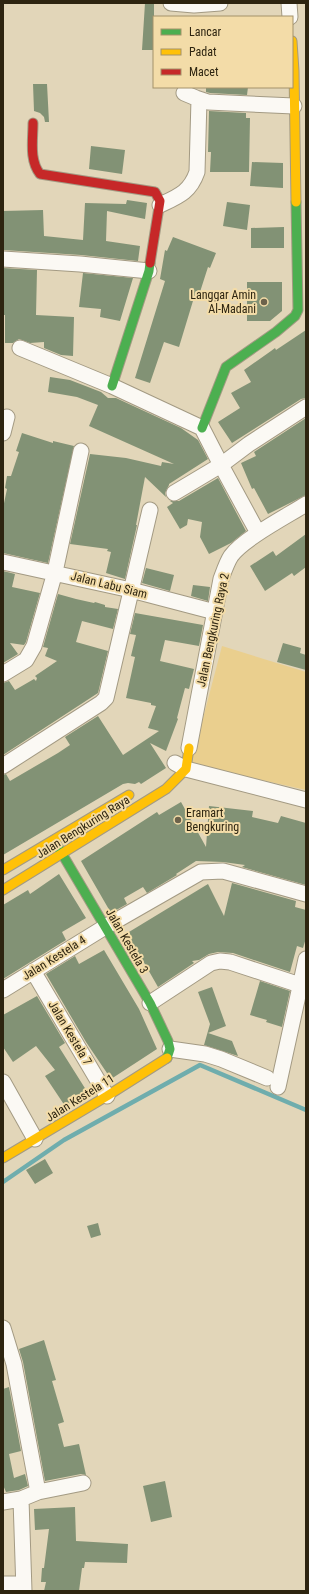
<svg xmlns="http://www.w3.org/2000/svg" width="309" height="1594" viewBox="0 0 309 1594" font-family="'Roboto Condensed',sans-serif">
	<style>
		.green { fill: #eacf8e }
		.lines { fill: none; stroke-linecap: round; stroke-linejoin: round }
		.stream { stroke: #6fadad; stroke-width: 4.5 }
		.building { fill: #829275 }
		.street-casing { stroke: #a39a83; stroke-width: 17 }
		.fast-casing { stroke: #a39a83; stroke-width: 11 }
		.slow-casing { stroke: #a39a83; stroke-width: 11 }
		.jam-casing { stroke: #a39a83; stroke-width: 11 }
		.street { stroke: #fbf9f4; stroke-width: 15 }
		.fast { stroke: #4caf50; stroke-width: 9 }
		.slow { stroke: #ffc107; stroke-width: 9 }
		.jam { stroke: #c62828; stroke-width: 9 }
		.poi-dot { fill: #6c624b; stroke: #f3dca8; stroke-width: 1.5 }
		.labels { text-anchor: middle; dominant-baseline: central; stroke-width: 4; stroke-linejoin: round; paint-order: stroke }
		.poi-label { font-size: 12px; fill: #2d2410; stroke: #f3dca8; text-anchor: end }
		.street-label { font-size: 12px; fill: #2d2410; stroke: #f3dca8 }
	</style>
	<rect width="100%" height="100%" fill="#e2d6b9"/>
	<path class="green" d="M222,646L306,672V790L191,764Z"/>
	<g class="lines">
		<path class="stream" d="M3,1182L64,1140L200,1065L306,1110"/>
	</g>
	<path class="building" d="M145,3H154V50H142Z
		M33,84H47L49,122H45L44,117L40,113L34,111Z
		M206,87H248L247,95L210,93L206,92Z
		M209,111L246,113V118H250L249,172H210L211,152H208Z
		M91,146L125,150L122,174L89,169Z
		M252,162L283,163V188L250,186Z
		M127,200L147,203L145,219L107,211L106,241L140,246L138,261L81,255L3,250V211L43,210L44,236L83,240L85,203L126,204Z
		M227,202L250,205L247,230L223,226Z
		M284,227V248H251V228Z
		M173,237L216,253L210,268L208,267L200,292L196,291L179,347L164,342L150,383L135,378L165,281L160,279L165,250L167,251Z
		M3,268L37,270L36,315L74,317L73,356L61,355L44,348V342L30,343L19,339L13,343H5V315H3Z
		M83,273L133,278L120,321L100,317L101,309L79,307Z
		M247,282H282V311L270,321H247Z
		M306,330V398L301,399L232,443L218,422L240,408L231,393L251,382L244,370L271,351L275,348L276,350Z
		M50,377L70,380L101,392L108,398H116L181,428L198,440L208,459L169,484V485L165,493L166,497L145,477L136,525H137L125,579L106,573L111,552L107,551L108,549L70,544L90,454L126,458L161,466L162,462L174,464L89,426L98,405L77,397L48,392Z
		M306,418V495L268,514L254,488L252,489L241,463L256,456L254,452Z
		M22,433L53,443V441L74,446L48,563L3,553V508L7,489L5,488L7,476H11L19,452L16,451Z
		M218,478L246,531L231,543L209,554L200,537L202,522L188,519L187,525L180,529L167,507L173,503L170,501H179Z
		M306,534V567L294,576L292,573L265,591L250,566L273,551L276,556Z
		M146,568L174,575L170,591L142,583Z
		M3,571L15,574L12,587L40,593L26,642L24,645L10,643L18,654L3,663Z
		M193,585L210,587L208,601L191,596Z
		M58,594L76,599L94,603L95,602L105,605V607L118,609L113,629L82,621L76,642L108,651L98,693L3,755V683L9,681L15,690L34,679L36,681L37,678L35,676L57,661L45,656L48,648L43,647Z
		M135,613L203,625L199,646L165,640L160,661L194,669L189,689L185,688L177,718L178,719L166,751L150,743L166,768L141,784L139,782L135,784L128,783L123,784L3,855V775L6,774L10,781L58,753L70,745L65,737L98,716L123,755L159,731L148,728L156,706L151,705V703L126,698L135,657L131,656L136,635L130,634Z
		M283,643L301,648L300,653L306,655V670L277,662Z
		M181,802L206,847L209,806L253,811L252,817L278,823L281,816L306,823V885L242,867L245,865L223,862L196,861L176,874L177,875L147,893L143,887L124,898L127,904L111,913L81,861L157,812L159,815Z
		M59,874L86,918L62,932L66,940L3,979V905L28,890L30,894Z
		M232,883L296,901L295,907L306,910V938L303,948L297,946L290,972L233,953L218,952L209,954L199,960L192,961L194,963L158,987L142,959L139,960L124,935L208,884L224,916Z
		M104,950L139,1009L157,1049L111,1079L86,1042L46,974L75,956L79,964Z
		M260,981L290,991L282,1027L266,1022L267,1020L250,1015Z
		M212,987L226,1026L208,1033L232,1041L238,1056L204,1045L210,1024L198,992Z
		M37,996L65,1043L59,1047L88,1093L65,1106L45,1076L55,1070L36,1046L13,1062L3,1047V1015Z
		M45,1159L53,1173L35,1184L26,1170Z
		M98,1223L101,1235L91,1238L87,1226Z
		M44,1340L56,1380L52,1381L64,1422L58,1424L64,1447L79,1444L86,1475L81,1474L45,1481L23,1362L19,1349Z
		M9,1387L21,1451L9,1454L14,1478L25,1474L28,1486L19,1490L6,1492L3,1485V1449H4L3,1444V1389Z
		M165,1481L172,1517L151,1522L143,1486Z
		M75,1507L76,1541L128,1544L127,1563L85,1562L84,1568H82L79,1591H44L46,1582H41L42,1568H44L49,1529L35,1530L34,1509Z"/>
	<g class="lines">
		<g class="street-casing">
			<path id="street" d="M171,3L194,5L220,3
				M289,3L290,17
				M184,93L196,98L208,102L294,106
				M160,205C179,196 190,192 197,172L199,99
				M3,259L80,264L149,271
				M20,348L112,386L202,428L221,465L258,533
				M3,433L7,417
				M174,493L221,465L249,444L306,407
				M3,562L131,590L215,612
				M3,674L26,660L34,646L55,572L81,451
				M189,748L221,579C224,571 227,562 231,556C243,539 287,516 306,504
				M175,763L186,769L306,800
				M3,766L101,703L106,698L150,510
				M33,971L107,1096
				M3,990L105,927L201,872L223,871L306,894
				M150,1003L211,963L220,961L230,962L300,985
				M170,1049L205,1054L221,1059L267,1078
				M3,1082L35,1139
				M278,1087L306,959
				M3,1328L14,1364L38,1492
				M21,1499L24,1591
				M3,1502L21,1499L38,1492L83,1483
				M3,1584H15"/>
		</g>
		<g class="fast-casing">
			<path id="fast" d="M112,386L149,271L150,263
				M202,428L226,367L276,332L295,316L298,310L296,202
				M54,840L150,1003L168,1041L170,1049L167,1058"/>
		</g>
		<g class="slow-casing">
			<path id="slow" d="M292,41L294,71L296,202
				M3,870L129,795
				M3,890L166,789L186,769L189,748
				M3,1158L107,1096L167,1058"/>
		</g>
		<g class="jam-casing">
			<path id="jam" d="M33,123C33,140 29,160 40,174L155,192L160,201L150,263"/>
		</g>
		<use href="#street" class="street"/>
		<use href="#fast" class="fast"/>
		<use href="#slow" class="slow"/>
		<use href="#jam" class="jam"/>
	</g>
	<g class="poi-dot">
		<circle cx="264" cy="302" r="4"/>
		<circle cx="178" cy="820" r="4"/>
	</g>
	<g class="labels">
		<g class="poi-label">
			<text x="256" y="295">Langgar Amin<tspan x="256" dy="14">Al-Madani</tspan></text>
			<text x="186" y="813" text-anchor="start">Eramart<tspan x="186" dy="14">Bengkuring</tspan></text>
		</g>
		<g class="street-label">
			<text transform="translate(109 585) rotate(14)">Jalan Labu Siam</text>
			<text transform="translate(213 630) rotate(-78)">Jalan Bengkuring Raya 2</text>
			<text transform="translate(83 827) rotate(-32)">Jalan Bengkuring Raya</text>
			<text transform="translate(127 941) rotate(60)">Jalan Kestela 3</text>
			<text transform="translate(54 958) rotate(-32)">Jalan Kestela 4</text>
			<text transform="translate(70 1033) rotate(59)">Jalan Kestela 7</text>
			<text transform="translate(80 1098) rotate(-32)">Jalan Kestela 11</text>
		</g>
	</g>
	<rect width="309" height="1594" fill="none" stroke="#2d2410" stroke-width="8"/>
	<rect x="153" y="16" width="140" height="72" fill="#f3dca8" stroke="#a4926b"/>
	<rect x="161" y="29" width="20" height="6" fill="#4caf50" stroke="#a4926b"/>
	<text x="189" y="36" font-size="12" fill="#2d2410">Lancar</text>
	<rect x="161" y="49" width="20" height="6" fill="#ffc107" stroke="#a4926b"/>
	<text x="189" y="56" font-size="12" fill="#2d2410">Padat</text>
	<rect x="161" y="69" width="20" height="6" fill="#c62828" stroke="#a4926b"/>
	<text x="189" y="76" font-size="12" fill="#2d2410">Macet</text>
</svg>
